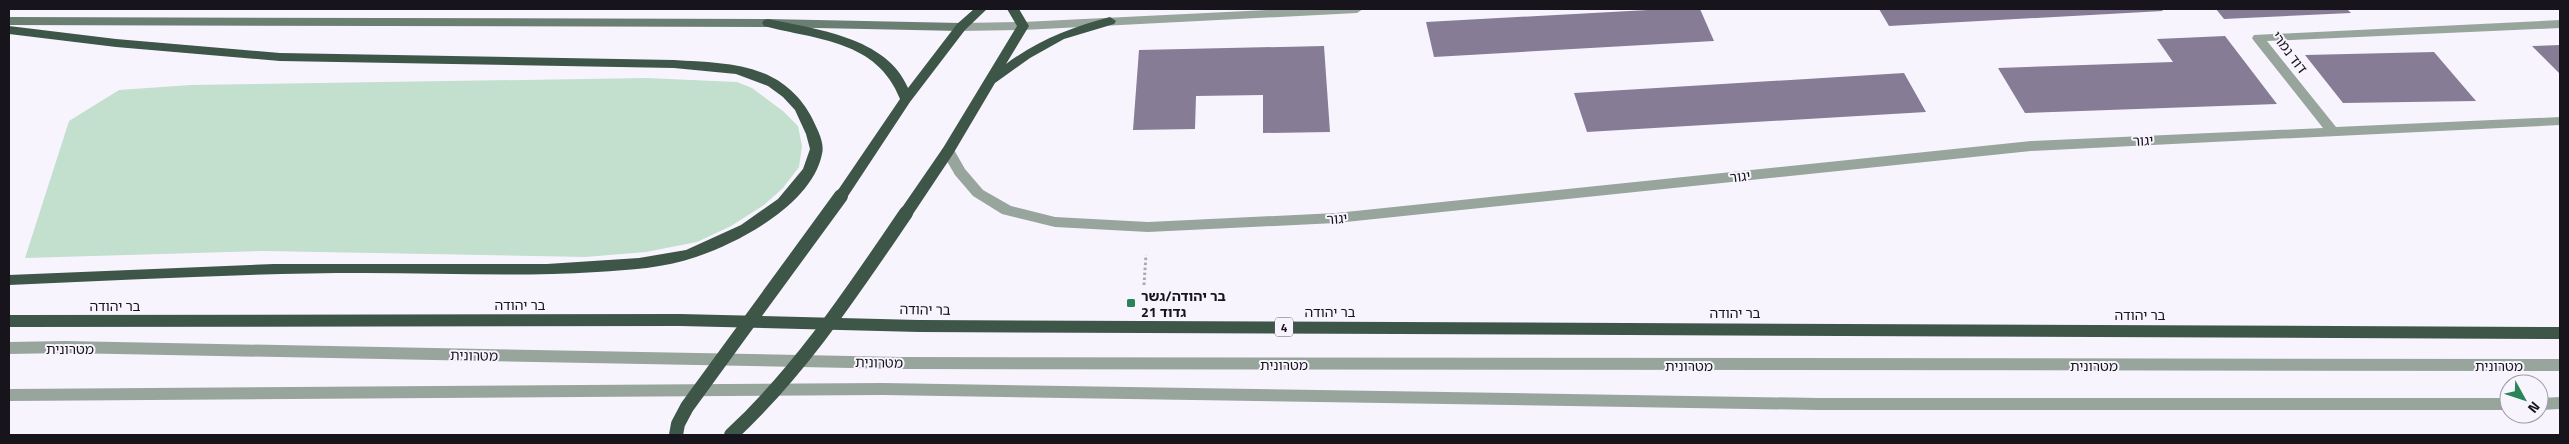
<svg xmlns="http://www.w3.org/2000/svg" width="2569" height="444" viewBox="0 0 2569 444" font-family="'Titillium Web','Noto Sans Hebrew',sans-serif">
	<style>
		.green { fill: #c3e0ce }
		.building { fill: #877c96 }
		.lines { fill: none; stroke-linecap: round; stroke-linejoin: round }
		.path { stroke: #aca8b1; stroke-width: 3; stroke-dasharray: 2.5 2.5; stroke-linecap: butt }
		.service { fill: #98a59d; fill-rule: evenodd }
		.minor { fill: #98a59d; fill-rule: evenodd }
		.tertiary { fill: #98a59d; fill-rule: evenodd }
		.secondary { fill: #6b7e72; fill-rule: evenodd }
		.trunk { fill: #3e5648; fill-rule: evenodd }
		.trunk-bridge { stroke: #3e5648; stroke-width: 14 }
		.poi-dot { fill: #29845a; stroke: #f8f4fe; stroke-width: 2 }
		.labels { text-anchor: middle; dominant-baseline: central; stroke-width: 4; stroke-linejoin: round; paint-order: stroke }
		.shield { fill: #f8f4fe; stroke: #5a5760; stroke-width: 1 }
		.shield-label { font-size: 12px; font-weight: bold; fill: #17141c }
		.street-label { font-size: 14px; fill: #17141c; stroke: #f8f4fe }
		.poi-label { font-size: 14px; font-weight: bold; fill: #17141c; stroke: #f8f4fe; text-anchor: start }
	</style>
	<rect width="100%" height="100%" fill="#f8f4fe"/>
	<path class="green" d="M647,78L737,82L752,88L783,111L798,126L802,146L799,167L783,188L764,205L731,226L697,242L646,252L585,257L264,251L25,258L69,121L119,90L190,85Z"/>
	<path class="building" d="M1666,9H1700L1714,41L1434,57L1426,22Z
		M1879,9H2161L2163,11L1889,26Z
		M2216,9H2347L2351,13L2224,19Z
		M2225,36L2277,104L2025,113L1998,68L2173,62L2157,39Z
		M2560,45V74L2532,46Z
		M1324,46L1330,132L1263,133V95L1196,96L1195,129L1133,130L1139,50Z
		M2434,52L2476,101L2343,103L2305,55Z
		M1904,73L1926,112L1587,132L1574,93Z"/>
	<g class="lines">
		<path class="path" d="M1144,285L1146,255"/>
		<path class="service" d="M65,341L902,357L2560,359V371L902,369L65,353L9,354V342Z
			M883,383L1819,398H2509V410H1819L883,395L9,401V389Z
			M2560,397V409L2539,410V398Z"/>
		<path class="minor" d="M2560,20V28L2267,41L2336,127L2560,117V125L2031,151L1336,223L1148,232L1055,227L1002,214L973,196L955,175L941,151L943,148H953L965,169L983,190L1011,206L1055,217L1148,222L1336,213L2031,141L2323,128L2254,41L2252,38L2254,35Z"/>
		<path class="tertiary" d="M1288,9H1363L1357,13L1023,30L961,31L955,27L961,23L1023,22Z"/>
		<path class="secondary" d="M9,17L768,19L961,23L967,27L961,31L768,27L9,25Z"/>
		<path class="trunk" d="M974,9H987L965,30L910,102L846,199H836L834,196L836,193L900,99C877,40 817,40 764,26L762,23L764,20L768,19C815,29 887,37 908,88L957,24Z
			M1007,9H1019L1029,26L1006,64C1038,40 1072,27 1110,17L1116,21L1114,24L1064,39L1030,58L995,83L953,154L911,217H901L899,213L901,209L943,148L1017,26Z
			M9,26L116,39L280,53L674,60C704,62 735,62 763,73C784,81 802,98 812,118C817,129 825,142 822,154C812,204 740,242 696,257C664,268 630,270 597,272C519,277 441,273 364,273C245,273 127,280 9,285V275L274,264H547L639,258L686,250L741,225L778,199L803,169L810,149L806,134L795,110L783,97L768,86L736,74L674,68L280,61L116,47L9,34Z
			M680,314L919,320L2560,327V339L919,332L680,326L9,327V315Z"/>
		<path class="trunk-bridge" d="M676,435L678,424L687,407L841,196
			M731,435C801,370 852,292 906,213"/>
	</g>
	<rect class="poi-dot" x="1126" y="298" width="10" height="10" rx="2.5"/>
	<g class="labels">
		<rect class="shield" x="1275" y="317.5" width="18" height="19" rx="4"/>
		<g class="shield-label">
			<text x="1284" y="327">4</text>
		</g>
		<g class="street-label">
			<text transform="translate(2290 52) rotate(53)">דוד נמרי</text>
			<text transform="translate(2143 140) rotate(-3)">יגור</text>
			<text transform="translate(1740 176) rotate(-6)">יגור</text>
			<text transform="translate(1337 218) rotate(-4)">יגור</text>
			<text x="520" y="304">בר יהודה</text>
			<text x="115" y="305">בר יהודה</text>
			<text transform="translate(925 309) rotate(1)">בר יהודה</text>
			<text x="1330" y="311">בר יהודה</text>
			<text x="1735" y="312">בר יהודה</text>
			<text x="2140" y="314">בר יהודה</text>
			<text x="70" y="348">מטרונית</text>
			<text transform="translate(474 355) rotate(1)">מטרונית</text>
			<text transform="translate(879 362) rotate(1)">מטרונית</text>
			<text x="1284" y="364">מטרונית</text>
			<text x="1689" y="365">מטרונית</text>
			<text x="2094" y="365">מטרונית</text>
			<text x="2499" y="365">מטרונית</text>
		</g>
		<g class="poi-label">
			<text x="1141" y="295">בר יהודה/גשר<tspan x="1141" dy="16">גדוד 21</tspan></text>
		</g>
	</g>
	<rect width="2569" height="444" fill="none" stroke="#17141c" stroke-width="20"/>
	<g transform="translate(2524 399) rotate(130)"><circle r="24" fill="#f8f4fe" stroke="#9e9aa4"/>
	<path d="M0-4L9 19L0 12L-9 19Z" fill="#29845a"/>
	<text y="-8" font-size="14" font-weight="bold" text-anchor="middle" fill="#17141c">N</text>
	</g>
</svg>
